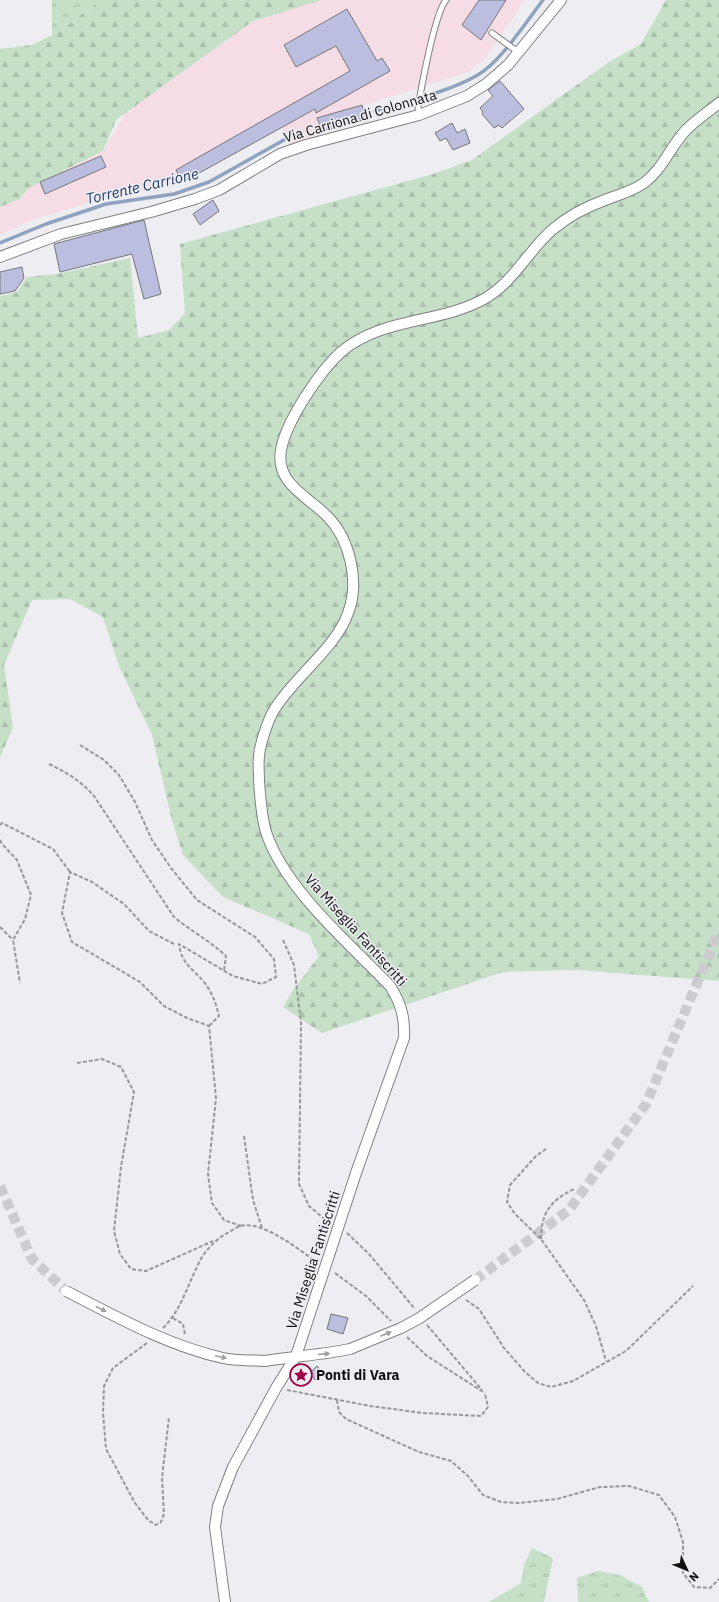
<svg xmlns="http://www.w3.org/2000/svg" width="719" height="1602" viewBox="0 0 719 1602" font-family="'IBM Plex Sans',sans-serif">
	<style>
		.industrial { fill: #f5dce5 }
		.grass { fill: url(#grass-tufts) }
		.forest { fill: url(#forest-firs) }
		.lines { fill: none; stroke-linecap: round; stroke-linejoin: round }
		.stream { stroke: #8ea3bf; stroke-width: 3.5 }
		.building { fill: #bcbee0; stroke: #75767a }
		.minor-tunnel { stroke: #ccccd0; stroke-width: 10; stroke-dasharray: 10 5; stroke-linecap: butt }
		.service-casing { stroke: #7f8084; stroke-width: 7 }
		.minor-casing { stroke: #7f8084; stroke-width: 12 }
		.path { stroke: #97979b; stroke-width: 2; stroke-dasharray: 4 2; stroke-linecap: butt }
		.service { stroke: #fff; stroke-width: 5 }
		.minor { stroke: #fff; stroke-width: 10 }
		.minor-bridge-casing { stroke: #7f8084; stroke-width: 12; stroke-linecap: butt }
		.minor-bridge { stroke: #fff; stroke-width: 10 }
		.oneway { fill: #9f9fa0 }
		.labels { text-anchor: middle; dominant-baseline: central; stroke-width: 3; stroke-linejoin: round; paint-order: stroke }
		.street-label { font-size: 14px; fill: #101012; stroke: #ededf2 }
		.poi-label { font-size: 14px; font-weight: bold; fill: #101012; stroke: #ededf2; text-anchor: start }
		.water-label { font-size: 15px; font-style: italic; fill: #203e66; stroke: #ededf2 }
	</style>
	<defs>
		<pattern id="grass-tufts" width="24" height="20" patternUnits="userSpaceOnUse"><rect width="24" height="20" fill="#c6e0c8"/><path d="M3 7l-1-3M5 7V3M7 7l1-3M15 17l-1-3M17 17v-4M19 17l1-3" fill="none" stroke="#a9bfab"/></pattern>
		<pattern id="forest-firs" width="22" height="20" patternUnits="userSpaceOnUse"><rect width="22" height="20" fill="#c6e0c8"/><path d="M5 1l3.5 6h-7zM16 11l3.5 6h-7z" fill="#a9bfab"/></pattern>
	</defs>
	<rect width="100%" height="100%" fill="#ededf2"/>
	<path class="industrial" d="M322,0H525L485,59L468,72L317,120L321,134L289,145L282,128L185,181L95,201L29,221L0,235V207L20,199L29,188L103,151L125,114L253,21Z"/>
	<path class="grass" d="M52,0H102L52,35Z
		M532,1548L553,1558L544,1602H489L521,1583L524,1565Z
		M598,1571L620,1575L642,1587L649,1602H578L577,1578Z"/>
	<path class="forest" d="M102,0H322L253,21L116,120L103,151L29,188L20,199L0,207V49L32,45L52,35Z
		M666,0H719V981L577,970L503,972L322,1033L283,1007L293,990L319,956L309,934L223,897L183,855L172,820L152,735L119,666L103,617L70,599L32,600L4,665L13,728L0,757V296L17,292L27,277L57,274L130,258L138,338L169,330L185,313L180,244L433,174L472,160L609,62L641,44Z"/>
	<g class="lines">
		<path class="stream" d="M375,111C407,101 448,92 476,76C500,63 526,22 543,0
			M0,243L46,224L106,204L174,194L209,182L284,140"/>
	</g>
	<path class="building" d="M479,0H506L481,40L462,25Z
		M347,9L377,61L382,58L390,71L316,113L315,109L183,182L176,170L350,71L336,46L296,67L284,45Z
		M500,81L524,109L502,128L499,125L494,128L482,114L483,112L480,108L493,96L488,90Z
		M362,105L367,119L322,131L317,118Z
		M452,123L457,133L465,129L470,143L453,150L446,138L440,141L435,133Z
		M101,156L106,167L45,194L40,182Z
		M213,200L219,211L200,225L193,214Z
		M144,220L161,294L144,299L132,254L60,272L54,244Z
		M22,267L24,278L15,291L0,294V272Z
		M331,1314L348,1318L343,1334L327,1329Z
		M317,1366L324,1374L315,1380L310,1373Z"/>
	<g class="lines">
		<path class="minor-tunnel" d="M0,1186L32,1259L66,1291
			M475,1280L569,1210L646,1104L719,931"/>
		<g class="service-casing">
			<path id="service" d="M492,33L518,52
				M419,115L418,107C422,85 434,15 446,0"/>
		</g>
		<g class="minor-casing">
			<path id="minor" d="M0,257L61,234L151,212L195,199L219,190L280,154L306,145L419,115L467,96L486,84L508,65L561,0
				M356,1173L404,1038C405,1018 401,1003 390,986C349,943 287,891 267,835C262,821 260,796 259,781C259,773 258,764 259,756C260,744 268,720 274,710C294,677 336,648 348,613C360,582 350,539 327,516C307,496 275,483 281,450C286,421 320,371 341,352C382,317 439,324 484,299C513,283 528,251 552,230C568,216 586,207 605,200C618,195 633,191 644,183C663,169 670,147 686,130C696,120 708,112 719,103
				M265,1361C294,1356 322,1355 350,1349
				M225,1602L215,1527L218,1506L233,1467L276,1388L296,1356L316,1295"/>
		</g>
		<path class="path" d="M80,745L104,760L119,775L135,802L152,840L171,868L197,900L255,937L274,959L276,977L262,984L233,976L179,944C181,963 192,968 204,982C212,992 216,1003 219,1016L209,1026
			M49,764C66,772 81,781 94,796L174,917C191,931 210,941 226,956L224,971
			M0,825L2,823L53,849L70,872
			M0,840L2,844L17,860L31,895L25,919L13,940L20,983
			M0,927L13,940
			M283,940L294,965L301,1023L299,1184L309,1206L328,1222
			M174,944L149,931L124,904L92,882L70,872L62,913L72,942L140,982L164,1006L187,1018L209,1026L216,1098L208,1174L212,1203L224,1220L241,1226
			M77,1063L102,1059L121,1067L134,1092L121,1167L114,1231L120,1254L131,1269L146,1271L213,1241
			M244,1136L253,1200L262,1228
			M546,1149L536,1156L510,1185L507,1202L515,1214L541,1239L584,1300L596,1326L606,1361
			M347,1233L369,1254L415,1309
			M541,1239C541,1213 551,1200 574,1189
			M335,1273L366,1296L391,1321
			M466,1300L479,1309L504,1348L525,1372L538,1383L551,1387L573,1381L626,1351L693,1286
			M173,1318L183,1324L185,1335
			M427,1325L482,1390
			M163,1328C181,1310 186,1289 197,1267C202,1254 213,1242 224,1235C229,1232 235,1228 240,1226C262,1220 300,1250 316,1262
			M407,1337L427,1356L485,1393
			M147,1343L113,1368L104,1386L103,1412L106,1449L135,1503L148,1520L156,1525L161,1522L164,1514L162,1478L169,1417
			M287,1390L370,1406L423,1413L481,1416L488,1407L485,1394
			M337,1400L339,1412L346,1419L419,1452L451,1461L468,1476L483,1495L501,1502L518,1503L557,1499L600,1487L629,1486L659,1495L675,1517L683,1542V1573L694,1587L710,1588L719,1579"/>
		<use href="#service" class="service"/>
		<use href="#minor" class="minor"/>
		<g class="minor-bridge-casing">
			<path id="minor-bridge" d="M66,1291C117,1317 166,1345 223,1358C236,1361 251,1360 265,1361
				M316,1295L356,1173
				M350,1349L401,1328L418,1319L475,1280"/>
		</g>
		<use href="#minor-bridge" class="minor-bridge"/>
	</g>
	<defs><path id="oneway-solid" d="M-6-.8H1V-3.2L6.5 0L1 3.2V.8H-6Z"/></defs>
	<g class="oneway">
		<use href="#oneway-solid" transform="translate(101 1309) rotate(27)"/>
		<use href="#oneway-solid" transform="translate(386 1334) rotate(-23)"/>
		<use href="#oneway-solid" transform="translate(324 1354) rotate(-5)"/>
		<use href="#oneway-solid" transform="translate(221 1357) rotate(12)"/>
	</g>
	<defs>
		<g id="sight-ring" transform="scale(1.15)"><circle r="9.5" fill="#ededf2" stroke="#9f0447" stroke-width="1.5"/><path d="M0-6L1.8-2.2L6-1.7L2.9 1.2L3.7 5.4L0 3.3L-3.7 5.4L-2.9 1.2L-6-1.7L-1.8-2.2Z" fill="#9f0447"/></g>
	</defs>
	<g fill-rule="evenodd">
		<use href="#sight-ring" x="301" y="1375"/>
	</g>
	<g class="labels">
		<g class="street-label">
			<text transform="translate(360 116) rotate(-16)">Via Carriona di Colonnata</text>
			<text transform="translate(356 930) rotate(48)">Via Miseglia Fantiscritti</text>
			<text transform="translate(313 1260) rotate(-72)">Via Miseglia Fantiscritti</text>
		</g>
		<g class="poi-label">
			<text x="316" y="1375">Ponti di Vara</text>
		</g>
		<g class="water-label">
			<text transform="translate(142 186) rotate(-13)">Torrente Carrione</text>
		</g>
	</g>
	<g transform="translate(687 1570) rotate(134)" stroke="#ededf2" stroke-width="3" paint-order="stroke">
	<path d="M0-3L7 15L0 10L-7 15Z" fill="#101012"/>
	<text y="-6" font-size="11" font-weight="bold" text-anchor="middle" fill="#101012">N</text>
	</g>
</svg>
